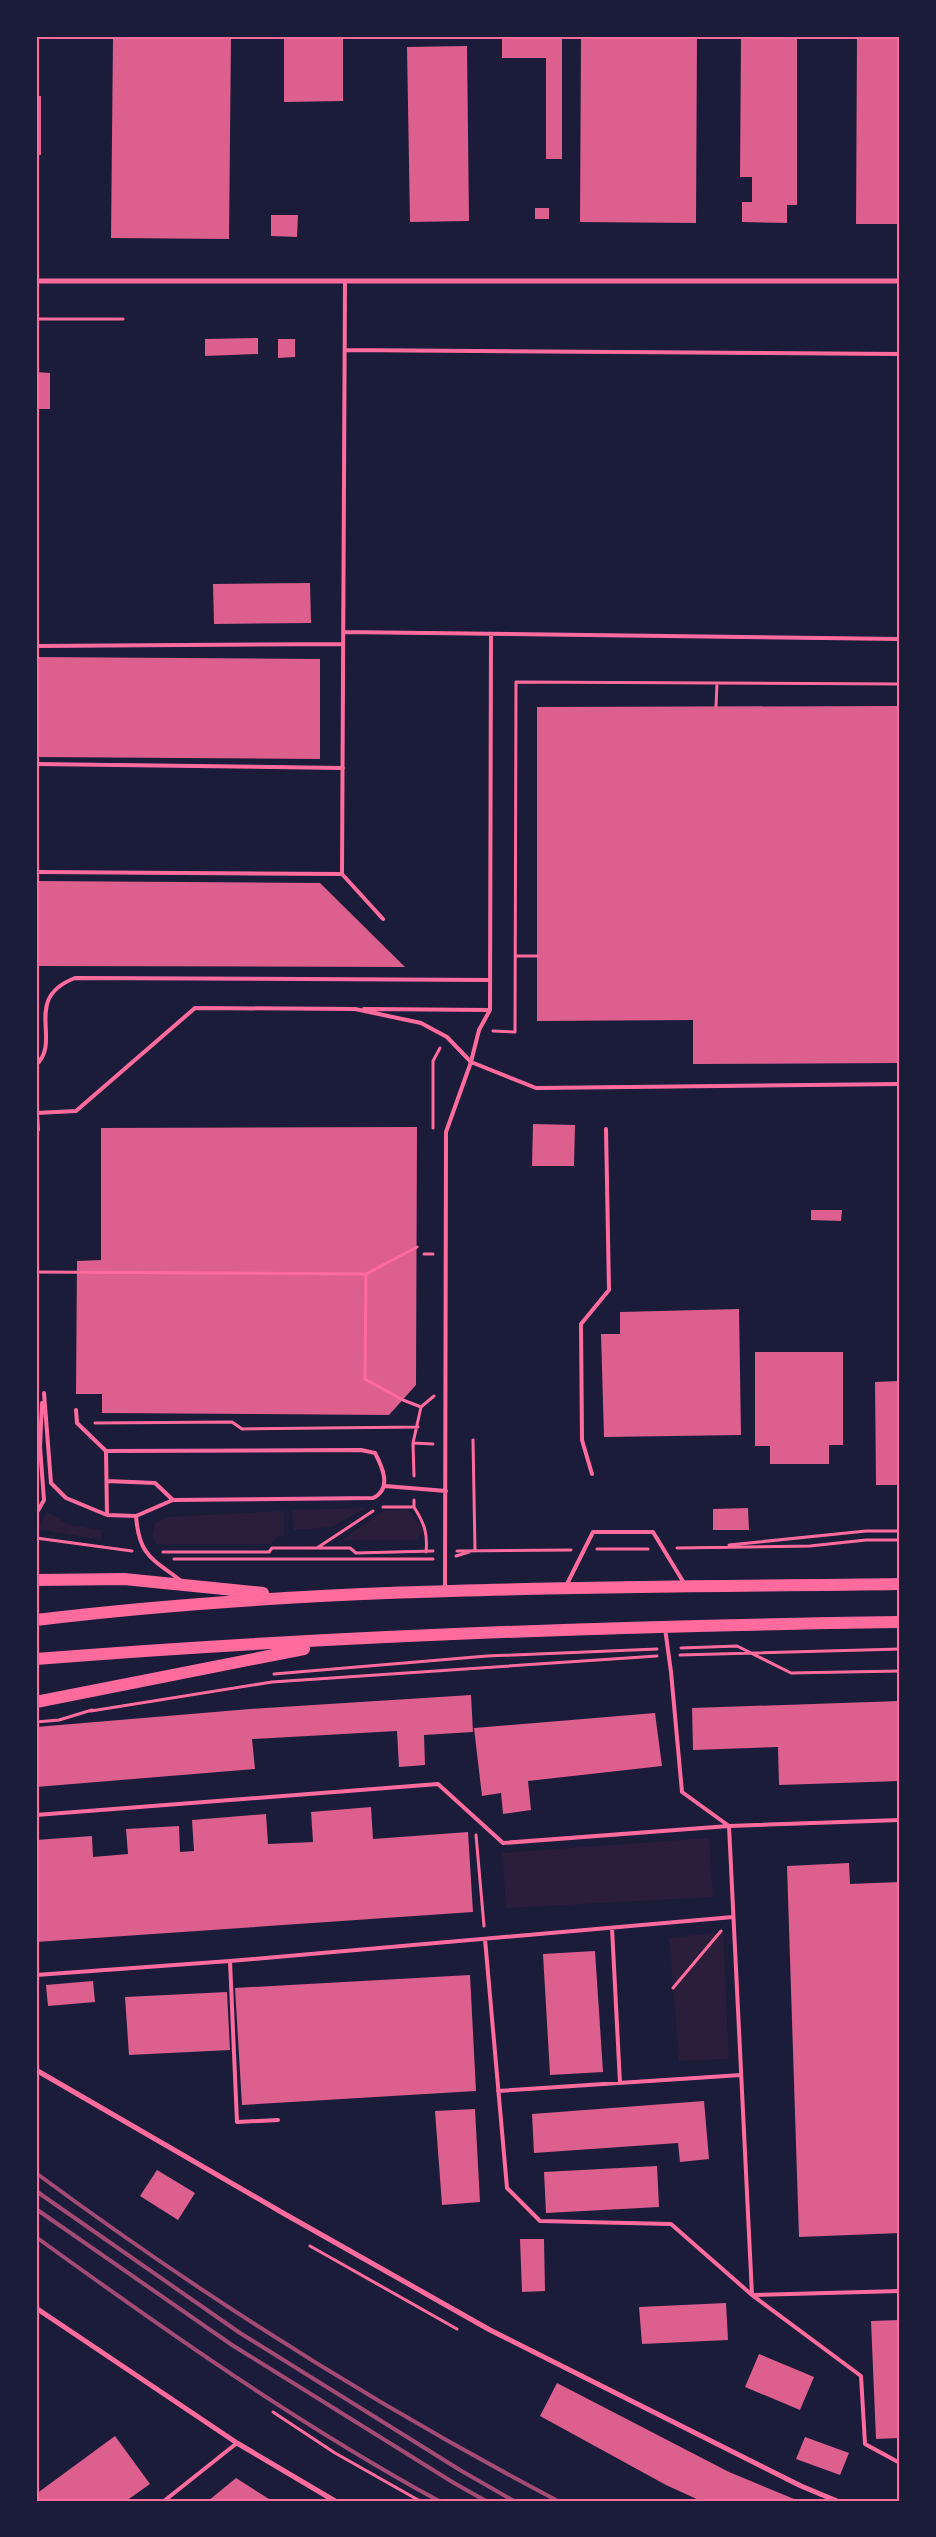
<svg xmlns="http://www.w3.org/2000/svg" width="936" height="2537" viewBox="0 0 936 2537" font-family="'Times New Roman',serif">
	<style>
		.green { fill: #2a1e3b }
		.building { fill: #dd5f8e }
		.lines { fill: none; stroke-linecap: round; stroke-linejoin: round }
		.path { stroke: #ff6b9d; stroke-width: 3 }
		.service { stroke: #ff6b9d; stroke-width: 4 }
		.minor { stroke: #ff6b9d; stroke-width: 5 }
		.primary { stroke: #ff6b9d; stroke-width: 12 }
		.rail { stroke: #a44b75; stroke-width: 4 }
		.neatline { fill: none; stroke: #ff6b9d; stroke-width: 2 }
	</style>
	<rect width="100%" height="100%" fill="#1b1b3a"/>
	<path class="green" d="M365,1508L332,1527L294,1530L292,1510Z
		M408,1510L423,1529L417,1540H342L383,1511Z
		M284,1511V1535L278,1537L270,1544H156L152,1536L155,1523L166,1517Z
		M47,1512L69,1525L102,1530L101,1540L37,1529Z
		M709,1838L713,1897L506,1908L502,1853Z
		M723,1932L729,2059L679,2061L669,1938Z"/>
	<path class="building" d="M113,36H231L229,239L111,238Z
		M343,36V101L284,102V37Z
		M502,36H562V159H546V58H502Z
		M581,36H697L696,223L580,222Z
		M741,36H797V205H787V223L742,222V202H752V177H740Z
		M857,36H900V224H856Z
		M467,46L469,221L410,222L407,47Z
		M36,96H41V155H36Z
		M535,208H549V219H535Z
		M271,215H298L297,237L271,236Z
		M258,338V354L205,356V339Z
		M278,339H295V357L278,358Z
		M36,372L50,373V409H36Z
		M310,583L311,623L214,624L213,584Z
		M36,657L320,659V759L36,757Z
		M900,706V1063L693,1064V1020L537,1021V707Z
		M36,881L320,883L405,967L36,966Z
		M533,1124L575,1125L574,1166H532Z
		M417,1127L416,1385L389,1415L102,1413V1394H76L77,1261L101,1260V1128Z
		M811,1210H842L841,1221L811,1220Z
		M739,1309L741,1435L604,1437L601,1334H620V1312Z
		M755,1352H843V1445H829V1464H770V1446H755Z
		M900,1381V1485H876L875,1382Z
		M748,1508L749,1530H713V1509Z
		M471,1695L473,1732L424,1735L425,1765L399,1767L397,1731L252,1739L255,1769L36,1787V1727L250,1709Z
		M900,1701V1781L779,1785L778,1747L693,1750L692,1708Z
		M655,1713L662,1766L528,1781L531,1810L503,1814L501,1793L482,1796L474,1728Z
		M371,1807L373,1839L468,1832L473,1912L36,1942V1840L92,1836L93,1857L128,1854L126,1829L179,1826L180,1852L194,1851L192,1820L266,1814L268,1844L313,1842L311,1812Z
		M849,1863L850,1884L900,1882V2233L799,2237L787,1866Z
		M595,1951L603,2072L550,2075L543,1954Z
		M470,1975L476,2091L242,2105L235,1988Z
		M93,1981L95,2002L48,2006L46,1985Z
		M227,1992L230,2050L129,2055L125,1997Z
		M704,2101L709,2159L680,2162L678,2143L534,2153L532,2114Z
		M475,2109L480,2202L442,2205L435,2111Z
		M657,2166L659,2207L546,2213L544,2172Z
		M157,2170L195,2193L178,2220L140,2196Z
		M520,2239H544L545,2291L522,2292Z
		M726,2303L728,2340L642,2344L639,2307Z
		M900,2320V2438L876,2439L871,2321Z
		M759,2354L814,2377L800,2410L745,2387Z
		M557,2383L729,2472L799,2501H701L666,2485L540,2416Z
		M115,2436L150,2484L126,2501H36V2494Z
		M805,2437L849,2453L840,2475L796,2459Z
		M236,2478L272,2501H208Z"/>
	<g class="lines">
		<path class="path" d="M36,319H123
			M716,706L717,684
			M516,956H537
			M493,1031L515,1032L516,682L900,684
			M433,1128V1061L440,1048
			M424,1254H433
			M36,1272L366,1274L417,1247
			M366,1274L365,1379L403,1400L421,1407
			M95,1423L232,1422L242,1429L418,1427
			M473,1440L475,1551
			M413,1443L433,1444
			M414,1476L413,1443L421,1407L434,1396
			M383,1507H414V1500
			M414,1507C424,1523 428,1533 426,1552
			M36,1538L132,1551
			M729,1545L866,1531H900
			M317,1548L373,1511
			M677,1548L810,1546L866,1540H900
			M597,1549H648
			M457,1551L571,1550
			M163,1552H269L272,1548H350L356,1553L433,1551
			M456,1556L469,1552
			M174,1559H433
			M681,1648L737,1646L791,1673L900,1671
			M680,1655L900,1649
			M274,1674L487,1656L657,1649
			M91,1711L272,1682L657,1656
			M36,1722L59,1720L92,1710
			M476,1835L484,1926
			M673,1988L721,1931
			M310,2246L457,2329
			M273,2412L335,2453L420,2501"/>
		<path class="service" d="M345,281L342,874L383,919
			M345,350L900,354
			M343,632L900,639
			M36,646L343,644
			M36,764L343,768
			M36,872L342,874
			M355,1009L421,1023L447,1037L471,1062L536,1088L900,1084
			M364,1009L490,1010
			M36,1065C63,1040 21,999 75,978L490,980
			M36,1113L76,1111L195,1008L355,1009
			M37,1113L38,1130
			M44,1393L51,1483L66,1498L107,1515L136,1516L173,1500L373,1498C392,1489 383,1468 375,1453L361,1450L106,1451L77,1423L76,1410
			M106,1451L107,1515
			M592,1474L582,1440L581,1324L609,1290L606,1129
			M107,1481L155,1483L173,1500
			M385,1486L446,1491
			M36,1514L44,1500L40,1447L42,1403
			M136,1516C139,1555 151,1558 180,1580
			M566,1586L593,1532H653L684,1583
			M445,1588L446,1132L471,1062L479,1030L490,1010L491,634
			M665,1628L671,1672L682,1792L729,1826
			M36,1815L438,1784L503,1843L729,1826L900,1820
			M729,1826L752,2295
			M612,1928L620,2083
			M485,1939L507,2188L540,2221L671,2224L752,2295L861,2376L865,2444L900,2463
			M230,1961L237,2122L278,2120
			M36,1975L230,1961L733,1917
			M498,2091L741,2075
			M752,2295L900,2291
			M164,2501L237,2443"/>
		<path class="minor" d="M36,281H900
			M36,2070L283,2213L490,2330L801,2486L837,2501
			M36,2308L237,2443L335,2501"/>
		<path class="primary" d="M36,1580L124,1579L263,1593
			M36,1620C323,1585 612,1588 900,1584
			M36,1659C323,1636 612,1626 900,1622
			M36,1702L304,1649"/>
		<path class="rail" d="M36,2173C201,2295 377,2406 558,2501
			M36,2191L240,2333L460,2470L514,2501
			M36,2209L232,2345L454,2483L486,2501
			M36,2237C166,2331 298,2424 439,2501"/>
	</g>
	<rect width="936" height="2537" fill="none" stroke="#1b1b3a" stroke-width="75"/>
	<rect x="38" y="38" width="860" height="2462" class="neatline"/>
</svg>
